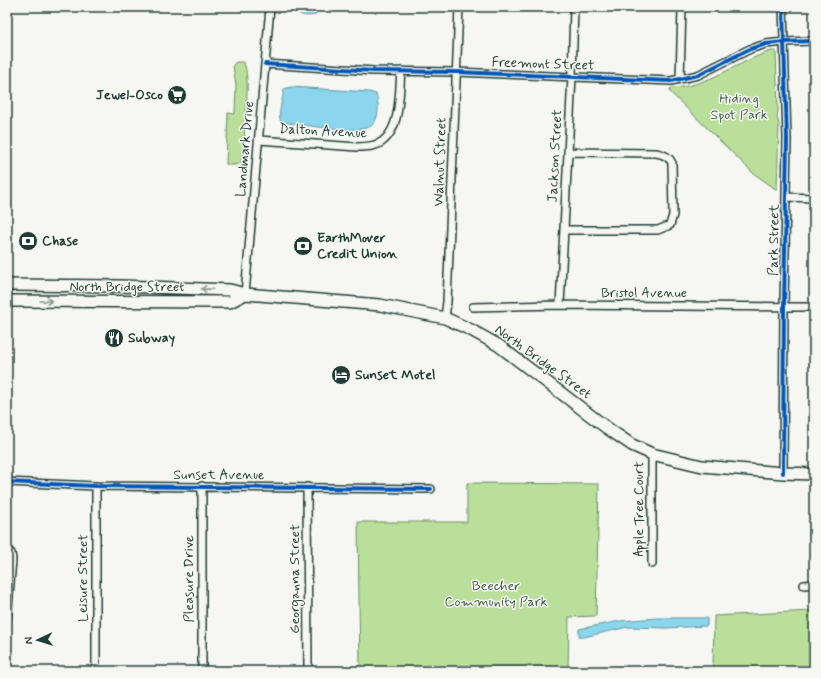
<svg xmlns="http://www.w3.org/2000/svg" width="821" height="678" viewBox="0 0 821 678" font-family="Mynerve,sans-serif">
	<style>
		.green { fill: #badf9a; stroke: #6c8e67 }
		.water { fill: #8bd6ec; stroke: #6099a2 }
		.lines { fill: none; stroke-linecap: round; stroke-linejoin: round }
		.minor-casing { stroke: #1f3d34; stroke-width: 10 }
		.trunk-casing { stroke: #1f3d34; stroke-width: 14 }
		.minor { stroke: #f6f6f2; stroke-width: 7 }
		.trunk { stroke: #f6f6f2; stroke-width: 11 }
		.cycleway-casing { stroke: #f6f6f2; stroke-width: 6 }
		.cycleway { stroke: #0057b8; stroke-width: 4 }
		.oneway { stroke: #8a9a93 }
		.labels { text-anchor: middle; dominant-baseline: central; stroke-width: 3; stroke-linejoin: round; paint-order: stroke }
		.street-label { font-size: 14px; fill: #1f3d34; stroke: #f6f6f2 }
		.poi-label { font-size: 14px; font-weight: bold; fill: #1f3d34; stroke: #f6f6f2; text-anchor: start }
		.park-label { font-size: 14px; fill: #3e5d48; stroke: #f6f6f2 }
	</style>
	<rect width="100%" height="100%" fill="#f6f6f2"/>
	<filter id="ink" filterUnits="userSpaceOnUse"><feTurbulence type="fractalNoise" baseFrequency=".025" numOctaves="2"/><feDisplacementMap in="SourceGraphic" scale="8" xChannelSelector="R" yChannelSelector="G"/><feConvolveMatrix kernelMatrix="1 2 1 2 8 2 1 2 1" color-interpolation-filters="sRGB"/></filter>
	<g filter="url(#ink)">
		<path class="green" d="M771,51H776L778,111L777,117L779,124L777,190L753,173L669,91L671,88C707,87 737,62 771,51Z
			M236,62H244C250,82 246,101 245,122C244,136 245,149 241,163L236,165H228L226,164L228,113L234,114L235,112L236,85L233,65Z
			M467,483L599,484L596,616L569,617L568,671H360L358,522H467Z
			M811,611L814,612V671H713L714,616Z"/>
		<path class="water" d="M293,7H318L317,11L315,15C305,17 299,16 293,7Z
			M291,87L369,92L376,94C379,102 380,120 371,126C356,135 301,124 281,122C277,114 283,99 284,89Z
			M657,618H707V626L666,628L628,627L584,637H580L579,635V629L584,628L620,621Z"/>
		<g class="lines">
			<g class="minor-casing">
				<path id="minor" d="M783,7L787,139L784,306L783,473
					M265,64L374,71L456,72L671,81L698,75L750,49L766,44L784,42L814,41
					M680,79L682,7
					M259,140L357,147C365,147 376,147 383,141C401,127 399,92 401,71
					M786,197L814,198
					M564,230H658L670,225L673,215L672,163C669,156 663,154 656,153L568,152
					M245,294L270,7
					M560,305L572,77L574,7
					M473,307L560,305L814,307
					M445,318L447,302L459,7
					M7,482L95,486L431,489
					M96,486V671
					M202,486V671
					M307,487L308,671
					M7,550L11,553L12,560L7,619
					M652,564V454
					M804,585L814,584"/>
			</g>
			<g class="trunk-casing">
				<path id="trunk" d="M7,285L121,286L230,290L245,294L380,305L445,318L471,330L498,345L607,428L632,445L652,454L702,466L783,473L814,474
					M7,301L230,302L245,294"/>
			</g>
			<use href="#minor" class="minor"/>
			<use href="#trunk" class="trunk"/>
			<g class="cycleway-casing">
				<path id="cycleway" d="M783,7L787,139L784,306L783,473
					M265,64L374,71L456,72L671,81L698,75L750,49L766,44L784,42L814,41
					M7,482L95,486L431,489"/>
			</g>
			<use href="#cycleway" class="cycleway"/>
		</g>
		<defs><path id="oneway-shaft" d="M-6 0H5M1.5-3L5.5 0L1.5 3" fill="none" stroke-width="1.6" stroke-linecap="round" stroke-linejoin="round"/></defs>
		<g class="oneway">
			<use href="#oneway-shaft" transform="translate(207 289) rotate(-178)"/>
			<use href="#oneway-shaft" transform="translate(46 301)"/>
		</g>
	</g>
	<defs>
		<g id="supermarket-disc" transform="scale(1)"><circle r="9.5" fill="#1f3d34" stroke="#f6f6f2"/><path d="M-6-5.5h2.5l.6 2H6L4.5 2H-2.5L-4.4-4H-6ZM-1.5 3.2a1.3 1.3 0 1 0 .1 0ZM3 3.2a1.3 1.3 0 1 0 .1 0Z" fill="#fff"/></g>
		<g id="bank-disc" transform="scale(1)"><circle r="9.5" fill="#1f3d34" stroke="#f6f6f2"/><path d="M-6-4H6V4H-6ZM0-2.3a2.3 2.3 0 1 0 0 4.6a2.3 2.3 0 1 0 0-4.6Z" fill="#fff"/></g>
		<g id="restaurant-disc" transform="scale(1)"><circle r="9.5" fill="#1f3d34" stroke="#f6f6f2"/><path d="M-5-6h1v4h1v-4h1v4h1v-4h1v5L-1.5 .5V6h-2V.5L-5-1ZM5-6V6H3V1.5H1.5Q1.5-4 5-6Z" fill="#fff"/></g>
		<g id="hotel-disc" transform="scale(1)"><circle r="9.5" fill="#1f3d34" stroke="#f6f6f2"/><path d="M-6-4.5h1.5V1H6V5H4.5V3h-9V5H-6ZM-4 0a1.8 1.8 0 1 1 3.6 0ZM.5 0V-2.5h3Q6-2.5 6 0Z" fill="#fff"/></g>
	</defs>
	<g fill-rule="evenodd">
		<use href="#supermarket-disc" x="177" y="95"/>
		<use href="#bank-disc" x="28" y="241"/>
		<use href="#bank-disc" x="303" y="246"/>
		<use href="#restaurant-disc" x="114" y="338"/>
		<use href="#hotel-disc" x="341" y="375"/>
	</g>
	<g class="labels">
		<g class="street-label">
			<text transform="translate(543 64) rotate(2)">Freemont Street</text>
			<text transform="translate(323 131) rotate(3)">Dalton Avenue</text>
			<text transform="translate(245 149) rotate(-85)">Landmark Drive</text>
			<text transform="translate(555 156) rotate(-87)">Jackson Street</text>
			<text transform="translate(440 162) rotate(-88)">Walnut Street</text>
			<text transform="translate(774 240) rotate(-89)">Park Street</text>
			<text x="127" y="287">North Bridge Street</text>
			<text x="644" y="293">Bristol Avenue</text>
			<text transform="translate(543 362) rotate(36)">North Bridge Street</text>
			<text x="219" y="475">Sunset Avenue</text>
			<text transform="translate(639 509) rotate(-90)">Apple Tree Court</text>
			<text transform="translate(83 578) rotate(-90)">Leisure Street</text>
			<text transform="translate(189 579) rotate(-90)">Pleasure Drive</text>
			<text transform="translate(295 579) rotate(-90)">Georganna Street</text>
		</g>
		<g class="poi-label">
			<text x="163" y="95" text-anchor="end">Jewel-Osco</text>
			<text x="317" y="238">EarthMover<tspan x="317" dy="16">Credit Union</tspan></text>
			<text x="42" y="241">Chase</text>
			<text x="128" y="338">Subway</text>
			<text x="355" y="375">Sunset Motel</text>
		</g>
		<g class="park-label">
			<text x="739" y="99">Hiding<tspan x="739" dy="16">Spot Park</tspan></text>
			<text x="496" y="586">Beecher<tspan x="496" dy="16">Community Park</tspan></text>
		</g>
	</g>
	<rect width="821" height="678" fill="none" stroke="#f6f6f2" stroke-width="24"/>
	<rect x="12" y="12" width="797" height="654" fill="none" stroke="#1f3d34" stroke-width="1.5" filter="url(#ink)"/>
	<g transform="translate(38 640) rotate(266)" stroke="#f6f6f2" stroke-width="3" paint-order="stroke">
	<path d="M0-3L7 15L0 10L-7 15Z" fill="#1f3d34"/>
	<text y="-6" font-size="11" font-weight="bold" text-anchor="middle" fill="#1f3d34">N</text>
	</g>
</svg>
